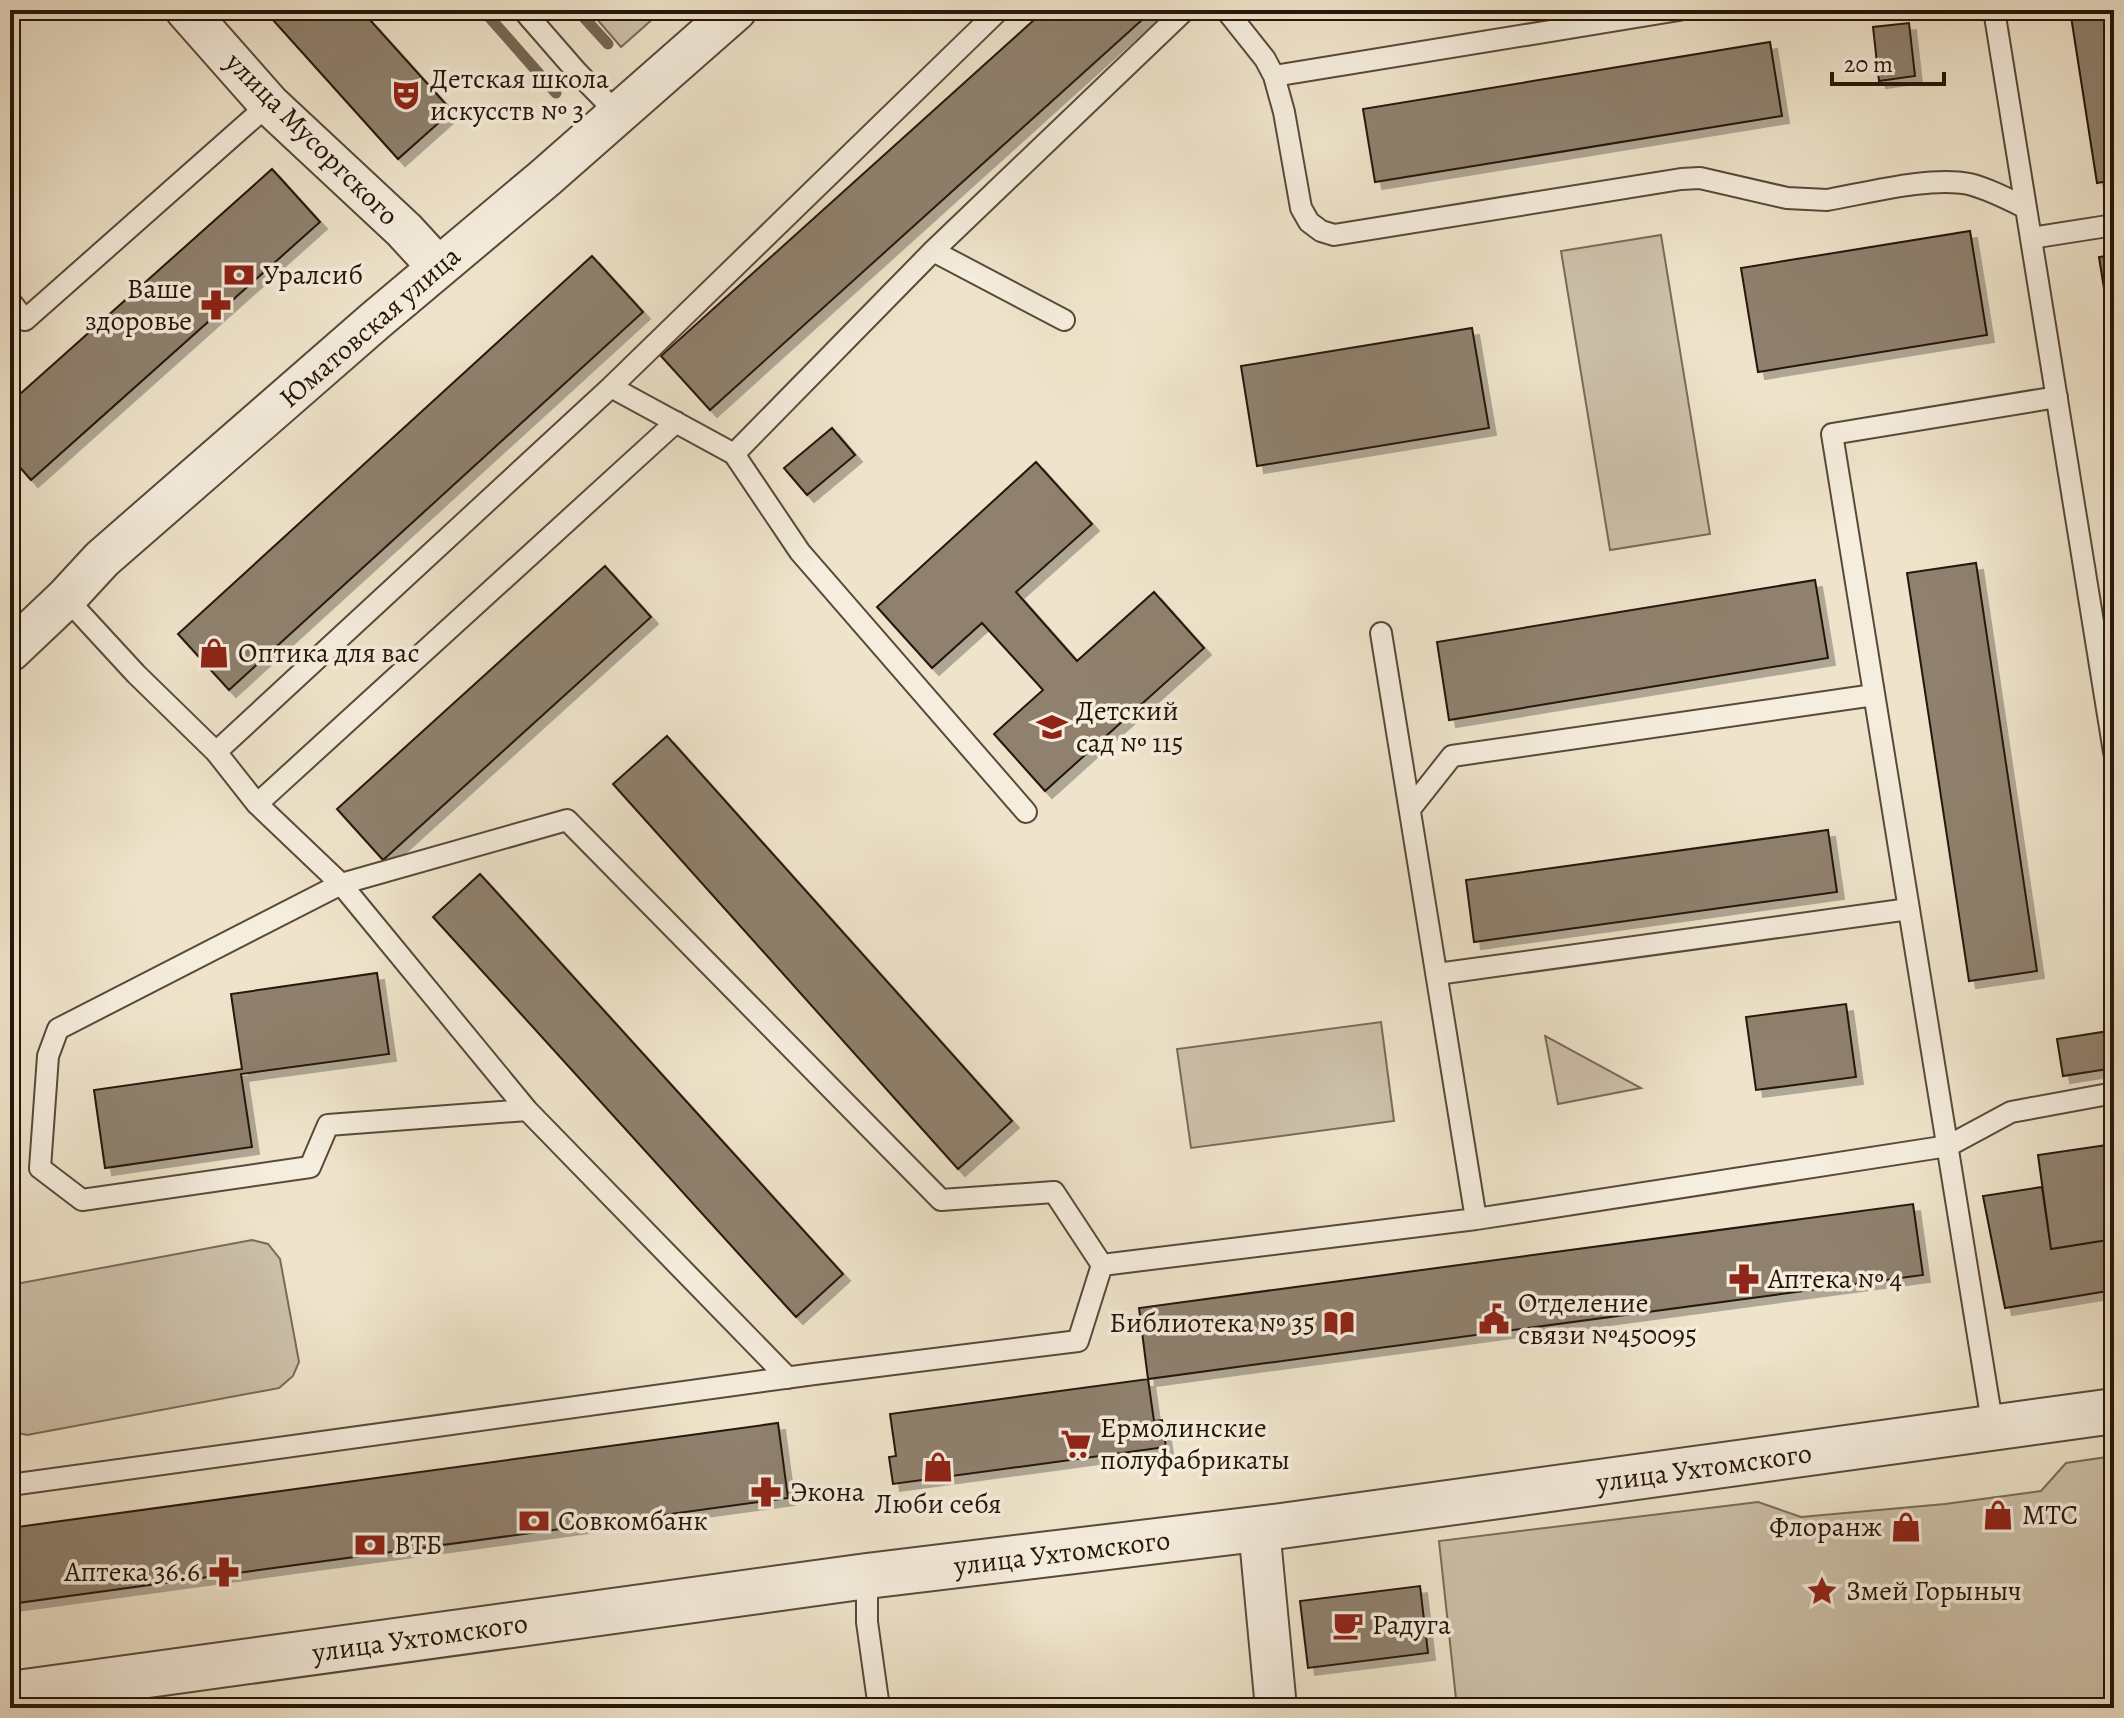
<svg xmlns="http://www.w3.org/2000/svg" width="2124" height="1718" viewBox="0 0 2124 1718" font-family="Alegreya,serif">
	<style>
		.green { fill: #cdc1aa; stroke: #7a6b5a; stroke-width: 2 }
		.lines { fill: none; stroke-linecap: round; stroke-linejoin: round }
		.stream { stroke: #766756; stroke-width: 11 }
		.building { fill: #8f816e; stroke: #271509; stroke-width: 2; filter: url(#shadow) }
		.service-casing { stroke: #59493a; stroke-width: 24 }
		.minor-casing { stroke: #59493a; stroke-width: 44 }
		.tertiary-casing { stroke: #59493a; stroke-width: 48 }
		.service { stroke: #f5eddd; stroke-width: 20 }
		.minor { stroke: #f5eddd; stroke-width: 40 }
		.tertiary { stroke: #f5eddd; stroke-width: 44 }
		.labels { text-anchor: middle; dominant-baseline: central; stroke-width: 7; stroke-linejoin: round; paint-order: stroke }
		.poi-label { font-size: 28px; fill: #271509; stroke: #f5eddd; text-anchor: start }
		.street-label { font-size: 28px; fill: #271509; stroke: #f5eddd }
	</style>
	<defs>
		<filter id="shadow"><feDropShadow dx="7" dy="7" stdDeviation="0" flood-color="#0004"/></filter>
	</defs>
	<rect width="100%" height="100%" fill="#efe4cb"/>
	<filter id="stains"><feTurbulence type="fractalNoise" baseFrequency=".0025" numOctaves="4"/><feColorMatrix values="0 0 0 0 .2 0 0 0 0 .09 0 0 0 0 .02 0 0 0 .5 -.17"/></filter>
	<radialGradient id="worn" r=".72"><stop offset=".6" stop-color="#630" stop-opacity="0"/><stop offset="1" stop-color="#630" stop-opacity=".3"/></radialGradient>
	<path class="green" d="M589,10H663L621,47Z
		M1661,235L1710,534L1610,550L1561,251Z
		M1381,1022L1394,1121L1191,1148L1177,1049Z
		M1545,1035V1036L1641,1088L1558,1104Z
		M252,1240L268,1244L280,1259L299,1362L293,1376L279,1388L27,1435L10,1431V1285Z
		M2114,1456V1708H1457L1439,1541L1758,1502L1801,1517L1945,1504L2041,1491L2066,1463Z"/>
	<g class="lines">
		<path class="stream" d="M483,10L556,93
			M577,10L608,44"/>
	</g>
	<path class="building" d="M264,10H361L452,111L398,159Z
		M1045,10H1153L710,410L661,356Z
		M2070,10H2114V180L2097,183Z
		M1909,23L1915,76L1879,81L1873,27Z
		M1770,42L1782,116L1375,182L1363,109Z
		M272,169L320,222L31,480L10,456V403Z
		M1970,231L1987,335L1758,372L1741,268Z
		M2114,255V351L2099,257Z
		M592,256L643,312L229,690L178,634Z
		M1472,328L1489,428L1257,466L1241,366Z
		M832,428L855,455L807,495L784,468Z
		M1036,462L1092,524L1016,592L1077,661L1154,592L1204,648L1045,791L994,734L1043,690L982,623L932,668L877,607Z
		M1976,563L2037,971L1969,981L1907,573Z
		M605,566L651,617L383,860L337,809Z
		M1815,580L1828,658L1449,720L1437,642Z
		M667,736L1012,1121L958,1169L613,784Z
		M1828,830L1837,892L1474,942L1466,880Z
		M480,874L843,1274L796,1317L433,917Z
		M377,973L389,1054L241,1074L252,1147L105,1168L94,1090L242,1069L231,994Z
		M1846,1004L1856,1077L1756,1090L1746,1017Z
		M2109,1031L2114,1068L2063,1076L2057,1039Z
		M2114,1144V1239L2051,1249L2038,1155Z
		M2042,1187L2051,1249L2114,1239V1290L2005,1308L1983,1196Z
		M1913,1204L1923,1275L1148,1379L1139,1308Z
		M1148,1379L1154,1421L1162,1420L1166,1447L893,1484L889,1457L896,1456L890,1414Z
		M778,1423L788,1498L10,1604V1528Z
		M1420,1586L1428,1653L1308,1668L1300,1601Z"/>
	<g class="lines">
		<g class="service-casing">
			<path id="service" d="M523,10L577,72L618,114
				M999,10L611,387L734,454L800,552L1026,812
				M1226,10L1265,59L1274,76L1284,112L1301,208L1309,222L1321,231L1334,235L1681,179L1700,178L1787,198L1827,200C1867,193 1930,176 1969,184C1989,189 2008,199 2026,208
				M1994,10L2114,752
				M1274,76L1679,10
				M2031,238L2114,225
				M933,251L1064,320
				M10,301L25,320L269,104
				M734,454L933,251L1185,10
				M66,598L136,674L216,752L257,804L341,884L527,1110L788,1378
				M1381,633L1476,1219
				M216,752L611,387
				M257,804L676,422
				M1410,809L1452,756L1874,695
				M1437,974L1909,909
				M527,1110L328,1125L310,1167L82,1200L40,1168L48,1056L58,1029L341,884L567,820L941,1200L1054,1192L1102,1265
				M1993,1428L1832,434L2057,397
				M10,1485L814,1374L1078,1341L1102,1265L1476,1219L1948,1146L2011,1112L2114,1093
				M867,1576V1622L879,1708"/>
		</g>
		<g class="minor-casing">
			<path id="minor" d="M186,10L269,104L404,230L438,267
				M10,651L66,598L102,559L376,320L545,178L736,10
				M1259,1528L1276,1708"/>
		</g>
		<g class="tertiary-casing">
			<path id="tertiary" d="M10,1694L867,1576L1281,1526L2114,1411"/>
		</g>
		<use href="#service" class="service"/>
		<use href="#minor" class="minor"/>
		<use href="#tertiary" class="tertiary"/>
	</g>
	<defs>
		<g id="theatre-bare" transform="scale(2.4)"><path d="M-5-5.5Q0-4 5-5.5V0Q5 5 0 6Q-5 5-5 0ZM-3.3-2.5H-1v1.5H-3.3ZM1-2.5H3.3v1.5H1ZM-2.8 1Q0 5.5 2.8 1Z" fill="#8f2418" stroke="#f5eddd" stroke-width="2.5" paint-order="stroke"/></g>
		<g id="bank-bare" transform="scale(2.4)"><path d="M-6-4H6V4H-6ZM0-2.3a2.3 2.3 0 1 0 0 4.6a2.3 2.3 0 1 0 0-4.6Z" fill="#8f2418" stroke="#f5eddd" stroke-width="2.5" paint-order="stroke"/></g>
		<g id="pharmacy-bare" transform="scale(2.4)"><path d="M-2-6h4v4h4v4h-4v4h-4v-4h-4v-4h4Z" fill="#8f2418" stroke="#f5eddd" stroke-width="2.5" paint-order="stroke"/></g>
		<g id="shop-bare" transform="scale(2.4)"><path d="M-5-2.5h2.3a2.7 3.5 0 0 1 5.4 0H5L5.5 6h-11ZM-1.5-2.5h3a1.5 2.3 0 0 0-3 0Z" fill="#8f2418" stroke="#f5eddd" stroke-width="2.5" paint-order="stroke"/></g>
		<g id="school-bare" transform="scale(2.4)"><path d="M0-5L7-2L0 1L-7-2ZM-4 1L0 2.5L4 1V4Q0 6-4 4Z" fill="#8f2418" stroke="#f5eddd" stroke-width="2.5" paint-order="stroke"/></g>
		<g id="civic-bare" transform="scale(2.4)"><path d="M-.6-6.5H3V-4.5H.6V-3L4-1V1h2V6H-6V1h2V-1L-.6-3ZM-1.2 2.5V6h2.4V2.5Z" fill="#8f2418" stroke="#f5eddd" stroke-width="2.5" paint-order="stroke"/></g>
		<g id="library-bare" transform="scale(2.4)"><path d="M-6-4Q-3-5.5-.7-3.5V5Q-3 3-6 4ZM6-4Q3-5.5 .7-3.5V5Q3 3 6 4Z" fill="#8f2418" stroke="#f5eddd" stroke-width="2.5" paint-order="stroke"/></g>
		<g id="supermarket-bare" transform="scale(2.4)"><path d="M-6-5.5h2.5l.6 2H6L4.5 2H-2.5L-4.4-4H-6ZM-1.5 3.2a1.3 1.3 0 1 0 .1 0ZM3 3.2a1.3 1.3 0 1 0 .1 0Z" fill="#8f2418" stroke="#f5eddd" stroke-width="2.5" paint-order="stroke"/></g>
		<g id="sight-bare" transform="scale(2.4)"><path d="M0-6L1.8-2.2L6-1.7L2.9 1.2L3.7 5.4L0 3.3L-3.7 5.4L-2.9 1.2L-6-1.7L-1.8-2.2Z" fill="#8f2418" stroke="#f5eddd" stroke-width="2.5" paint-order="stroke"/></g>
		<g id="cafe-bare" transform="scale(2.4)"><path d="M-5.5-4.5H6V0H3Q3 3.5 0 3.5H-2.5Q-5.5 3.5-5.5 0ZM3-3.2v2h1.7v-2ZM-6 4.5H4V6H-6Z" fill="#8f2418" stroke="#f5eddd" stroke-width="2.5" paint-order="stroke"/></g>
	</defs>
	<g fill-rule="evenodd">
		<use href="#theatre-bare" x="406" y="95"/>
		<use href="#bank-bare" x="239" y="275"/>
		<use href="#pharmacy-bare" x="216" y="305"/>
		<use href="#shop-bare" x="214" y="653"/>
		<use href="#school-bare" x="1052" y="727"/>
		<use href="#pharmacy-bare" x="1744" y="1279"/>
		<use href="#civic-bare" x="1494" y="1319"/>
		<use href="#library-bare" x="1339" y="1323"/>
		<use href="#supermarket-bare" x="1076" y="1444"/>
		<use href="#shop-bare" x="938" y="1467"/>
		<use href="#pharmacy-bare" x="766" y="1492"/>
		<use href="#shop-bare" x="1998" y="1515"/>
		<use href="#bank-bare" x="534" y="1521"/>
		<use href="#shop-bare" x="1906" y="1527"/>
		<use href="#bank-bare" x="370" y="1545"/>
		<use href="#pharmacy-bare" x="224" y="1572"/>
		<use href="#sight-bare" x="1822" y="1591"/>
		<use href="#cafe-bare" x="1348" y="1625"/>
	</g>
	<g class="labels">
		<g class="poi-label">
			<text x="430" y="79">Детская школа<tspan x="430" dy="32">искусств № 3</tspan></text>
			<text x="263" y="275">Уралсиб</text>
			<text x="192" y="289" text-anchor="end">Ваше<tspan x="192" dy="32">здоровье</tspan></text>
			<text x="238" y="653">Оптика для вас</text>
			<text x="1076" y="711">Детский<tspan x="1076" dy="32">сад № 115</tspan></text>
			<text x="1768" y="1279">Аптека № 4</text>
			<text x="1518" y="1303">Отделение<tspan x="1518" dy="32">связи №450095</tspan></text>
			<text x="1315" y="1323" text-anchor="end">Библиотека № 35</text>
			<text x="1100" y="1428">Ермолинские<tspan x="1100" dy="32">полуфабрикаты</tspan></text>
			<text x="790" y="1492">Экона</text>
			<text x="938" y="1504" text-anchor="middle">Люби себя</text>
			<text x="2022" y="1515">МТС</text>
			<text x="558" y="1521">Совкомбанк</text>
			<text x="1882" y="1527" text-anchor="end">Флоранж</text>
			<text x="394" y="1545">ВТБ</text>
			<text x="200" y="1572" text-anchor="end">Аптека 36.6</text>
			<text x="1846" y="1591">Змей Горыныч</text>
			<text x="1372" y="1625">Радуга</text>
		</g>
		<g class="street-label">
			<text transform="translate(312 139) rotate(45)">улица Мусоргского</text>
			<text transform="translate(370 327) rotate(-41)">Юматовская улица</text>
			<text transform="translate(1704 1468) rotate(-8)">улица Ухтомского</text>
			<text transform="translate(1062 1553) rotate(-7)">улица Ухтомского</text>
			<text transform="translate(420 1638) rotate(-8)">улица Ухтомского</text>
		</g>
	</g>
	<rect width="2124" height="1718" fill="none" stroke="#efe4cb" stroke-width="40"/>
	<rect x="12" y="12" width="2100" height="1694" fill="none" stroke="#271509" stroke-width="4"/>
	<rect x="20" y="20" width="2084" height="1678" fill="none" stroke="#271509" stroke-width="2"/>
	<path d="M1832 72v12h112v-12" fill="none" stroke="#271509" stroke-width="4"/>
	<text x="1844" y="72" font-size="24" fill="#271509" stroke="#f5eddd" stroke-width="6" paint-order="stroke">20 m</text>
	<rect width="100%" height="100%" filter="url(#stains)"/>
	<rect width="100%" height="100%" fill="url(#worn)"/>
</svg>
